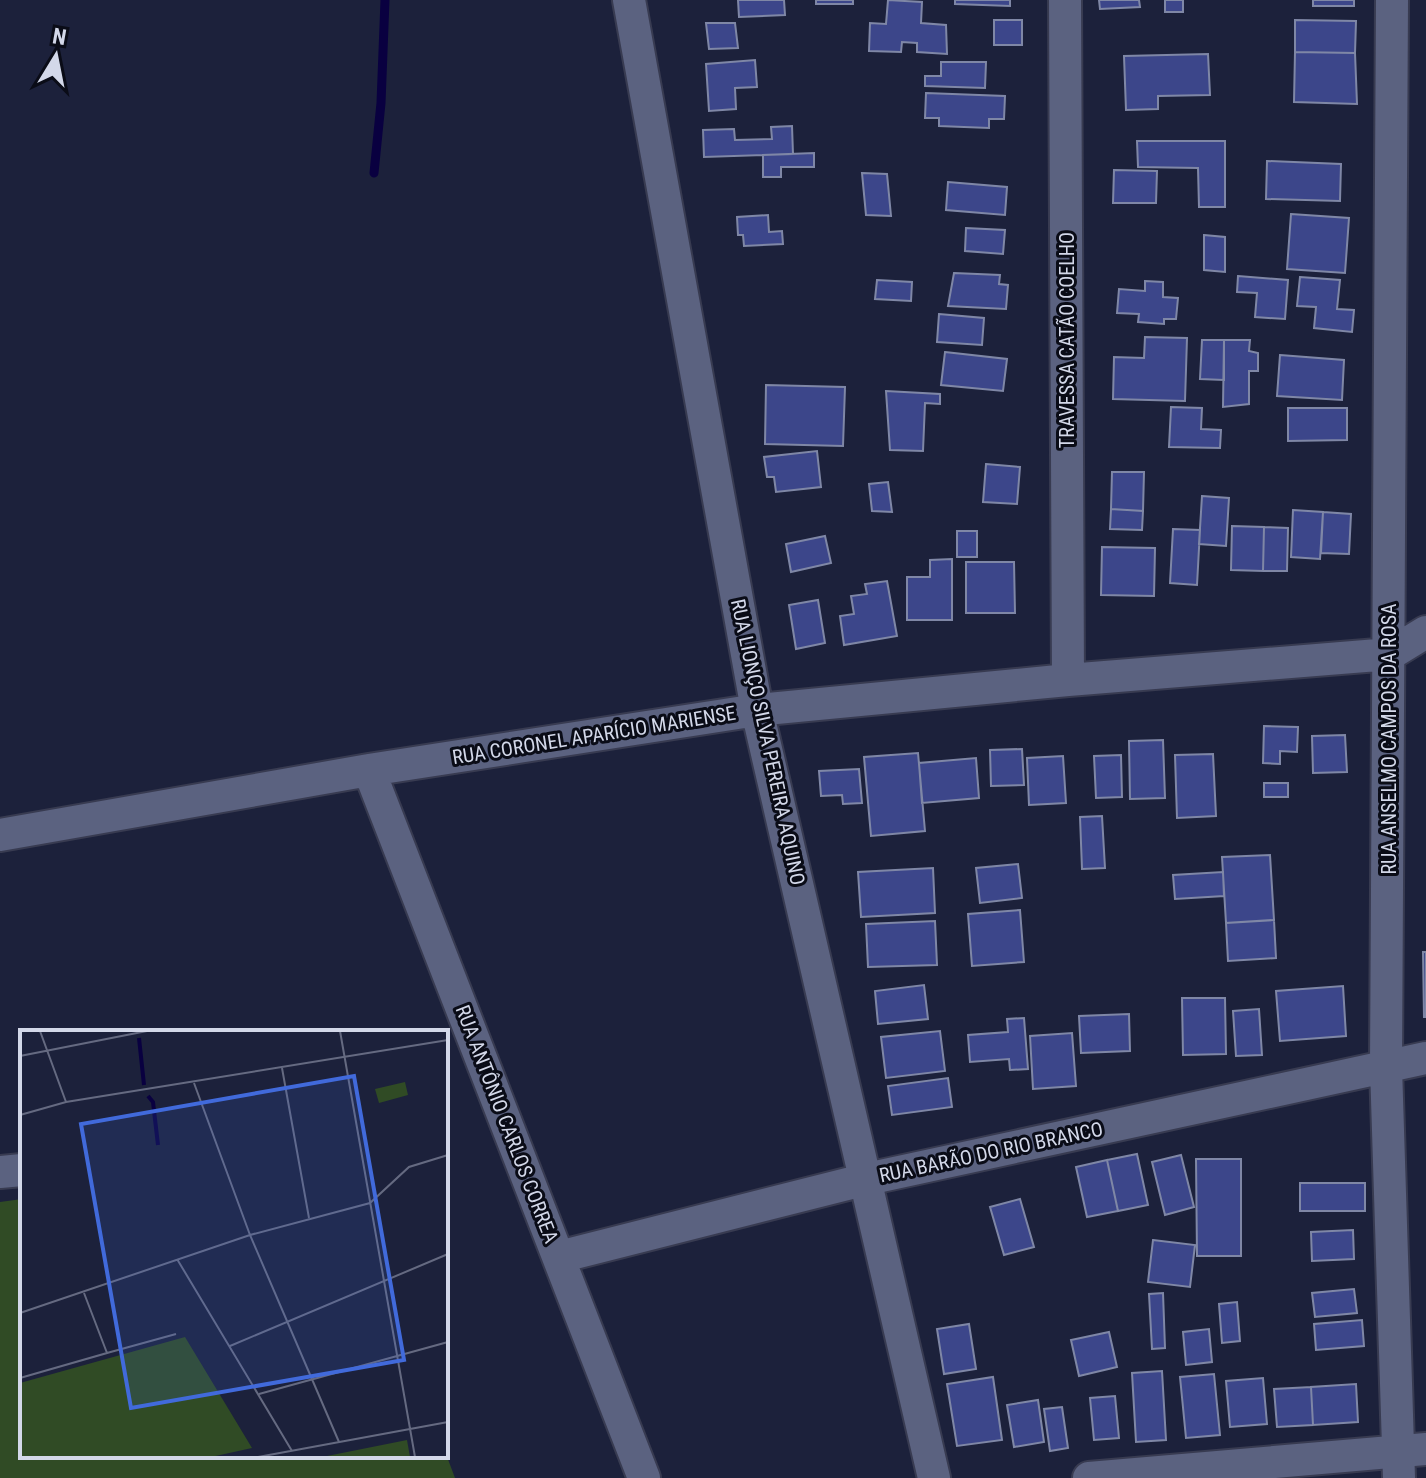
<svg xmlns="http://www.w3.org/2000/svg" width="1426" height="1478" viewBox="0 0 1426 1478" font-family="'Roboto Condensed',sans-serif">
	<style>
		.green { fill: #304b25 }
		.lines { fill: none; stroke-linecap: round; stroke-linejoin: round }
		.stream { stroke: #090040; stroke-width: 9 }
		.building { fill: #3c468a; stroke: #7f87a6; stroke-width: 2 }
		.minor-casing { stroke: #383b51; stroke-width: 36 }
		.minor { stroke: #5b6280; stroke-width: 32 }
		.labels { text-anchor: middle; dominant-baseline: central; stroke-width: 6; stroke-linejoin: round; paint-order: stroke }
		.street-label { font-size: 20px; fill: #d3d8e9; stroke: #0a0c17 }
		.inset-river { fill: none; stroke: #090040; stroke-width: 4 }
		.inset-road { fill: none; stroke: #656a81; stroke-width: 2 }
		.view { fill: #416adb; fill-opacity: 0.15; stroke: #416adb; stroke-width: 4 }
		.inset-edge { fill: none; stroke: #d3d8e9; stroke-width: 4 }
	</style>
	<rect width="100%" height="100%" fill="#1c213b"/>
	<path class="green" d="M22,1199V1456L446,1454L455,1478H0V1202Z"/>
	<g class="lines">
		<path class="stream" d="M374,173L381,103L385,0"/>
	</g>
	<path class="building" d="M738,0H784L785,15L739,17Z
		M816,0H853V4H816Z
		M888,0L922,2L921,23L946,25L947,54L917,52V43L902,42L901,52L869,51L870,23L886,24Z
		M955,0H1010V6L955,4Z
		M1099,0H1139L1140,7L1100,9Z
		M1165,0H1183V12H1165Z
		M1313,0H1354V6H1313Z
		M994,20H1022V45H994Z
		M1295,20L1356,21L1355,53L1295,52Z
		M706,23H735L738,48L709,49Z
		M1295,52L1355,53L1357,104L1294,102Z
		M1208,54L1210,95L1158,96V109L1126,110L1124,56Z
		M755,60L757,87L735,88L736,109L709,111L706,64Z
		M941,62H986L985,88L925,86V76H941Z
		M926,93L1005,96L1004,119H989V128L939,126V118H925Z
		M792,126L793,154L704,157L703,130L734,129L735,140L772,139L771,127Z
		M1137,141H1225V207H1199L1198,168L1138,167Z
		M814,153V167H781V177H763V155Z
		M1267,161L1341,164L1340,201L1266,199Z
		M1114,170L1157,171L1156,203H1113Z
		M862,173L887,174L891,216L866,215Z
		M948,182L1007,187L1005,215L946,210Z
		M1291,214L1349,218L1345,273L1287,269Z
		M768,215L769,232L782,231L783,244L744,246L743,235H738L737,217Z
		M966,228L1005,230L1003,254L965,251Z
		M1204,235L1225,237V272L1204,270Z
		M954,273L1000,275L999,284L1008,285L1006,309L948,306Z
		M1238,276L1288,280L1285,319L1255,317L1257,293L1237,292Z
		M1300,277L1340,280L1337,309L1354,310L1352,332L1314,328L1316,307L1297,306Z
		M877,280L912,282L911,301L875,299Z
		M1145,281L1163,282V297L1178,298L1176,319H1164V324L1138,322L1139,314L1117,313L1119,289L1145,291Z
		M939,314L984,318L982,345L937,342Z
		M1145,337L1187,338L1185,401L1113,399L1114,357L1144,358Z
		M1202,340H1224V380L1200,379Z
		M1224,340H1250L1249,351L1258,353V371H1249V404L1223,407Z
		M945,352L1007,359L1003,391L941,385Z
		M1280,355L1344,360L1342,400L1277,396Z
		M766,385L845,387L843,446L765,444Z
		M886,391L940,394V404L925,403L923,451L890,450Z
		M1171,407L1202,408L1201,429L1221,430L1220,448L1169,447Z
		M1288,408H1347V440L1288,441Z
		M817,451L821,487L776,492L774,477H767L764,457Z
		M986,464L1020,467L1017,504L983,502Z
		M1112,472H1144L1143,511L1111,509Z
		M888,482L892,512L872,511L869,484Z
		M1202,496L1229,498L1226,546L1199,544Z
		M1111,509L1143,511L1142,530L1110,529Z
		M1293,510L1323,512L1320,559L1291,557Z
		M1323,512L1351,514L1349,554L1321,553Z
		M1232,526L1264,527L1263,571L1231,570Z
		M1264,527L1288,528L1287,571H1263Z
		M1173,529L1200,530L1197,585L1170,583Z
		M957,531H977V557H957Z
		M825,536L831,563L791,572L786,544Z
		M1102,547L1155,548L1154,596L1101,595Z
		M952,559V620H907V577H930V560Z
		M966,562H1014L1015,613H966Z
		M887,581L897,636L844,645L840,616L854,614L851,596L867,594L865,584Z
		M818,600L825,643L796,649L789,605Z
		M1264,726L1298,727L1297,752L1280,751V764L1263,763Z
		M1345,735L1347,772L1313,773L1312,736Z
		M1163,740L1165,798L1130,799L1129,741Z
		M1022,749L1024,785L991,786L990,750Z
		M918,753L925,831L871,836L864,757Z
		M1213,754L1216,816L1177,818L1175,755Z
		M1121,755L1122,797L1096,798L1094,756Z
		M1063,756L1066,803L1029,805L1027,758Z
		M976,758L979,798L922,803L919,763Z
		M859,769L862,803L843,804L842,795L821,796L819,771Z
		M1264,783H1288V797H1264Z
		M1102,816L1105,868L1082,869L1080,817Z
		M1270,855L1274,920L1226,923L1222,857Z
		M1018,864L1022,898L980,903L976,868Z
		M933,868L935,913L861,917L858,872Z
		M1223,872L1224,896L1175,899L1173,875Z
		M1020,910L1024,962L972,966L968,914Z
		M1274,920L1276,958L1228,961L1226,923Z
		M935,921L937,965L868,967L866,924Z
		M1423,952H1426V1017H1424Z
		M924,985L928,1019L878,1024L875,991Z
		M1343,986L1346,1036L1280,1041L1276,991Z
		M1182,998H1225L1226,1054L1183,1055Z
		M1259,1009L1262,1055L1236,1056L1233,1011Z
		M1129,1014L1130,1051L1081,1053L1079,1016Z
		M1024,1018L1028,1069L1010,1070L1009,1059L970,1062L968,1035L1008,1032L1007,1019Z
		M940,1031L945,1071L886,1078L881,1037Z
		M1072,1033L1076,1086L1033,1089L1030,1036Z
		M948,1078L952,1107L892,1115L888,1086Z
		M1137,1154L1148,1205L1118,1211L1107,1160Z
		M1181,1155L1194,1207L1165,1215L1152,1162Z
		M1196,1159H1241V1256H1197Z
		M1107,1160L1118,1211L1087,1217L1076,1167Z
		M1300,1183H1365V1211H1300Z
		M1020,1199L1034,1247L1004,1255L990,1207Z
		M1353,1230L1354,1259L1312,1261L1311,1232Z
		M1153,1240L1195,1245L1190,1287L1148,1282Z
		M1354,1289L1357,1313L1315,1317L1312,1293Z
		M1163,1293L1165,1348L1152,1349L1149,1294Z
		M1237,1302L1240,1341L1222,1343L1219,1304Z
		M1362,1320L1364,1346L1316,1350L1314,1324Z
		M969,1324L976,1369L944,1374L937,1329Z
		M1209,1329L1212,1362L1186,1365L1183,1332Z
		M1109,1332L1117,1367L1079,1376L1071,1340Z
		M1162,1371L1166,1440L1136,1442L1132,1373Z
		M1214,1374L1220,1435L1186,1438L1180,1377Z
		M993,1377L1002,1440L957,1446L947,1384Z
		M1263,1378L1267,1424L1230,1427L1226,1381Z
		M1356,1384L1358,1422L1313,1425L1311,1387Z
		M1311,1387L1313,1425L1277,1427L1274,1389Z
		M1115,1396L1119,1438L1094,1440L1090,1398Z
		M1038,1400L1044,1442L1014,1447L1007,1405Z
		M1062,1407L1068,1448L1050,1451L1044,1409Z"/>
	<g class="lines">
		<g class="minor-casing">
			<path id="minor" d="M629,0L757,710L934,1478
				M1065,0L1068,680
				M1392,0L1386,1067L1399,1478
				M369,770L644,1478
				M0,835L369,770L757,710L1068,680L1390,654L1426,632
				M0,1172L22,1170
				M559,1257L867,1179L1426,1058
				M1089,1478L1426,1449"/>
		</g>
		<use href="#minor" class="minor"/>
	</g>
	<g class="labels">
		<g class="street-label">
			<text transform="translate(1067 340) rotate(-90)">TRAVESSA CATÃO COELHO</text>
			<text transform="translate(594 735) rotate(-9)">RUA CORONEL APARÍCIO MARIENSE</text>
			<text transform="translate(1389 739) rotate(-90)">RUA ANSELMO CAMPOS DA ROSA</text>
			<text transform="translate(768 742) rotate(78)">RUA LIONÇO SILVA PEREIRA AQUINO</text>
			<text transform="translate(507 1124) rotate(69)">RUA ANTÔNIO CARLOS CORREA</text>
			<text transform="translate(991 1152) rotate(-12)">RUA BARÃO DO RIO BRANCO</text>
		</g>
	</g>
	<g transform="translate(20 1030)">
		<rect width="428" height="428" fill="#1c213b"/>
		<path d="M385,52L388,65L359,73L355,59ZM165,307L232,418L191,427H0V353ZM387,410L390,427H302Z" fill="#304b25"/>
		<path class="inset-river" d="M119,8L124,55M128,66L133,72L138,115"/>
		<path class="inset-road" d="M20,1L46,72M320,1L395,427M0,26L127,1M262,38L289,188M174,53L230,205L319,412M0,85L46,72L428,10M157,229L272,421M0,283L230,205L350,173L389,137L428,125M210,316L428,224M87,323L156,304M0,348L87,323L64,263M239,364L428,312M238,427L428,392"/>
		<path class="view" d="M334,46L384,330L111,378L61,94Z"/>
		<rect width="428" height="428" class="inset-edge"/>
	</g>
	<g transform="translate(56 56) rotate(10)" stroke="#0a0c17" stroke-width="6" paint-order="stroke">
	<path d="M0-6L14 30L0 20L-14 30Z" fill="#d3d8e9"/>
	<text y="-12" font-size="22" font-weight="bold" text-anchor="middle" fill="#d3d8e9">N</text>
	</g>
</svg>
